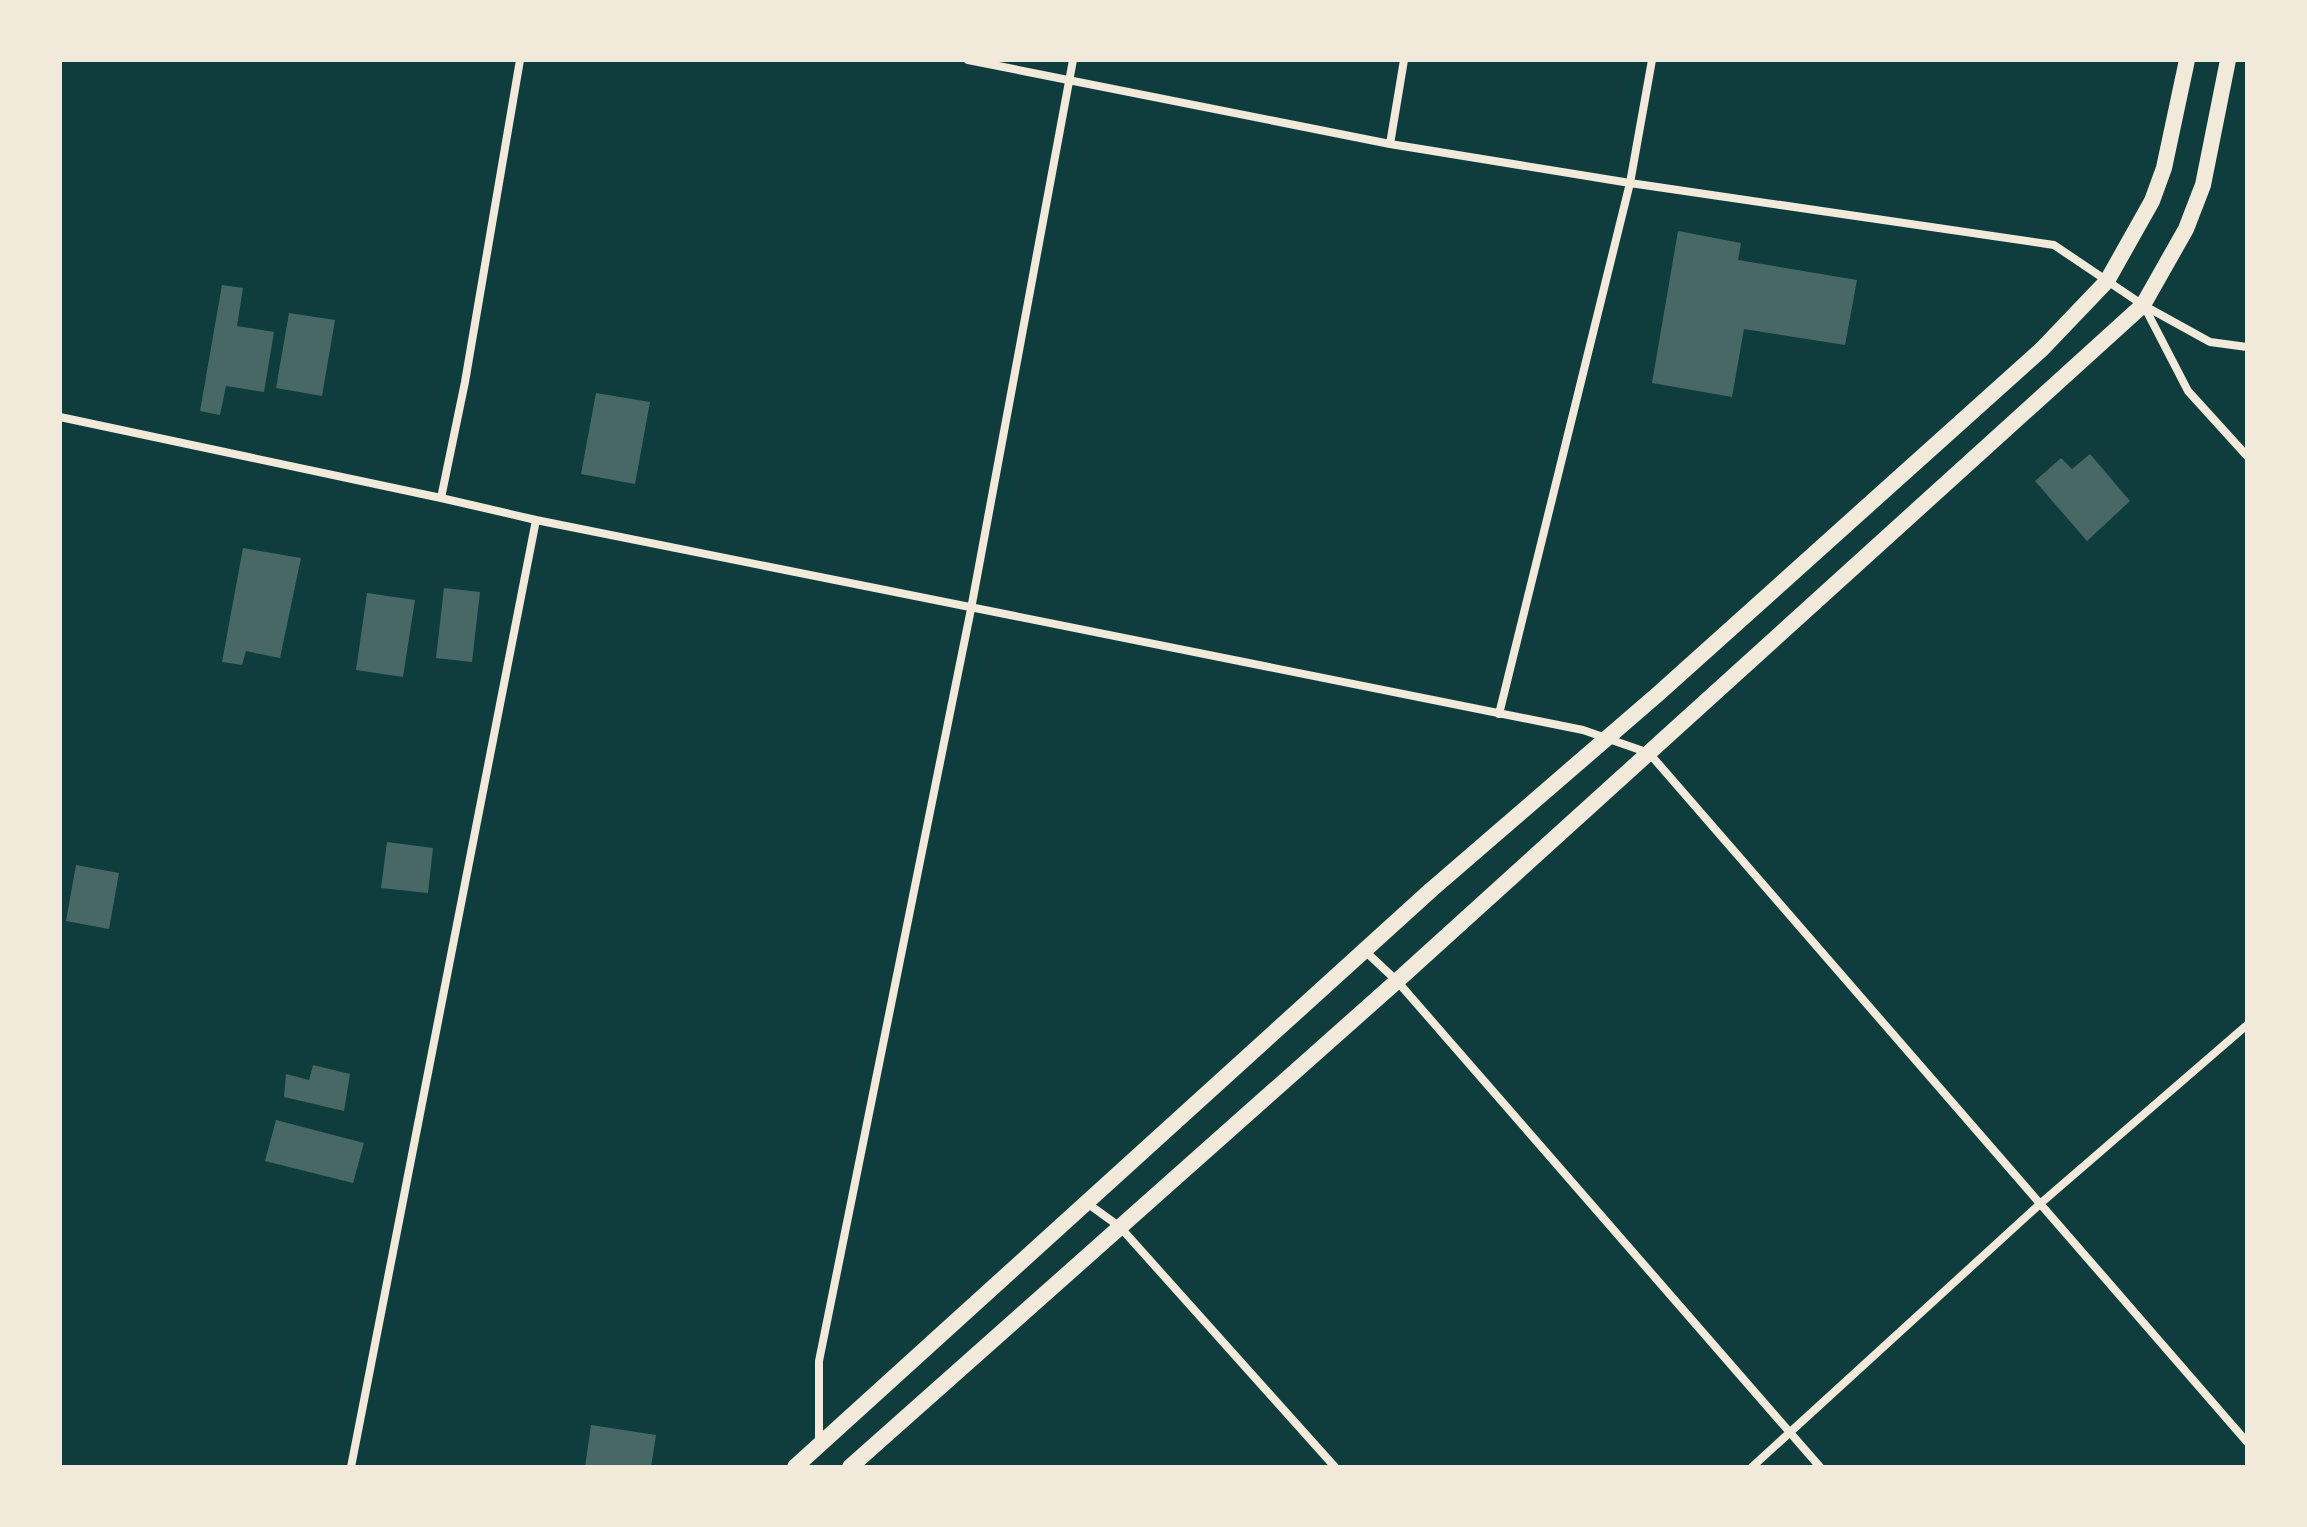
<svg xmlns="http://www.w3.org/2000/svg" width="2307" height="1527" viewBox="0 0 2307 1527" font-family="'Nunito Sans',sans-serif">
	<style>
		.building { fill: #486865 }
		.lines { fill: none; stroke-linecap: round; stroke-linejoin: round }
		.minor { stroke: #f1e9da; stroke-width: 8 }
		.secondary { stroke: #f1e9da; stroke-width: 16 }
	</style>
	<rect width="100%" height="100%" fill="#0f3d3e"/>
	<path class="building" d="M1678,231L1741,243L1738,260L1857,280L1845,345L1744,329L1732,397L1652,383Z
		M222,285L243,288L237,326L274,332L264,392L226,386L220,415L200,411Z
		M289,313L335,320L322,396L276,388Z
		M596,393L650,402L635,484L581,474Z
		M2090,454L2130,501L2087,541L2035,481L2061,458L2072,469Z
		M243,548L301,558L280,658L246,651L242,665L222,662Z
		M444,588L480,592L472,662L436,658Z
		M367,593L415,600L403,677L356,670Z
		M387,842L433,848L428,893L381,888Z
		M76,865L119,873L109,929L66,921Z
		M313,1065L350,1074L344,1111L284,1097L286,1074L309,1080Z
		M276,1120L364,1143L353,1183L265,1161Z
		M591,1425L656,1435L651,1467H585Z"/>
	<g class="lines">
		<path class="minor" d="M968,60L1390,144L1630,183L2054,245L2143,305L2210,342L2247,347
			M1390,144L1404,60
			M2144,306L2188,391L2247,456
			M60,417L441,498L536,520L1583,730L1649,753L2247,1442
			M441,498L465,382L520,60
			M1499,714L1630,183L1652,60
			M1365,951L1397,981L1820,1467
			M1087,1203L1120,1227L1335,1467
			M819,1443V1361L971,609L1073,60
			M351,1467L536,520
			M1752,1467L2041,1203L2247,1025"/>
		<path class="secondary" d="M795,1467L1431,890L1658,694L2042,349L2107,281L2152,201L2164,168L2187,60
			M850,1467L1397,981L2143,305L2186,229L2203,185L2228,60"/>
	</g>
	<rect width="2307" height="1527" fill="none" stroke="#f1e9da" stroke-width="124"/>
</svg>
